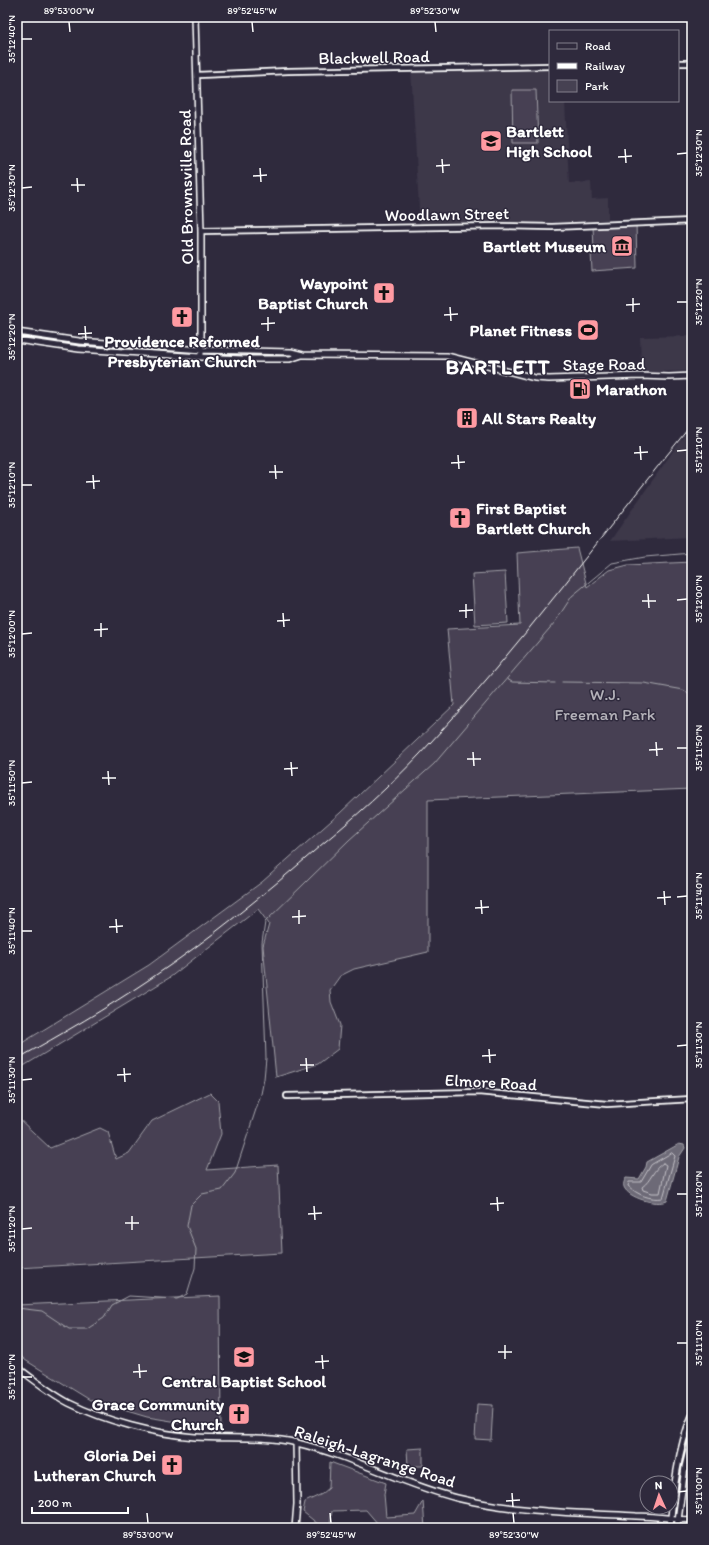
<svg xmlns="http://www.w3.org/2000/svg" width="709" height="1545" viewBox="0 0 709 1545" font-family="Itim,sans-serif">
	<style>
		.built { fill: #3c3749 }
		.green { fill: #464152; stroke: #a2a0a8 }
		.water { fill: #6d6a77; stroke: #a7a6ad }
		.lines { fill: none; stroke-linecap: round; stroke-linejoin: round }
		.shore { stroke: #c5c3c9; stroke-width: 1 }
		.stream { stroke: #a7a6ad; stroke-width: 1 }
		.tertiary-casing { stroke: #fff; stroke-width: 8 }
		.secondary-casing { stroke: #fff; stroke-width: 8 }
		.tertiary { stroke: #2f2a3d; stroke-width: 4.5 }
		.secondary { stroke: #2f2a3d; stroke-width: 5 }
		.rail { stroke: #fff; stroke-width: 1 }
		.ticks { fill: none; stroke: #fff; stroke-width: 1.5 }
		.labels { text-anchor: middle; dominant-baseline: central; stroke-width: 3; stroke-linejoin: round; paint-order: stroke }
		.street-label { font-size: 17px; fill: #fff; stroke: #2f2a3d }
		.poi-label { font-size: 17px; font-weight: bold; fill: #fff; stroke: #2f2a3d; text-anchor: end }
		.park-label { font-size: 17px; fill: #b5b3ba; stroke: #2f2a3d }
		.district-label { font-size: 21px; font-weight: bold; letter-spacing: 1px; fill: #fff; stroke: #2f2a3d }
		.neatline { fill: none; stroke: #fff; stroke-width: 1.5 }
		.ticks-label { font-size: 10px; text-anchor: middle; fill: #fff }
	</style>
	<rect width="100%" height="100%" fill="#2f2a3d"/>
	<filter id="ink" filterUnits="userSpaceOnUse"><feTurbulence type="fractalNoise" baseFrequency=".025" numOctaves="2"/><feDisplacementMap in="SourceGraphic" scale="8" xChannelSelector="R" yChannelSelector="G"/><feConvolveMatrix kernelMatrix="1 2 1 2 8 2 1 2 1" color-interpolation-filters="sRGB"/></filter>
	<g filter="url(#ink)">
		<path class="built" d="M550,66V101H565L569,183L591,182L592,199L608,198V224L420,227L411,69Z
			M692,336V371L646,372L641,368L640,337Z
			M692,426V537L610,541L680,441Z"/>
		<path class="green" d="M512,90H536L538,143H513Z
			M636,222L637,268L592,271L591,252L594,251L593,225Z
			M577,548L587,587L609,570L628,565L692,562V789L428,800V952L354,969L340,976L330,990L331,1002L340,1025L338,1049L318,1064L276,1077L263,946L269,924L258,909L169,978L17,1070V1046L149,965L262,882L340,813L454,705L447,629L520,625L517,553Z
			M505,572L508,623L475,625L472,574Z
			M210,1093L218,1101L221,1134L207,1170L278,1165L282,1253L17,1268V1117L50,1148L100,1128L108,1132L116,1159L129,1153L152,1121Z
			M220,1296L221,1429L147,1417L90,1400L25,1360L17,1352V1305Z
			M477,1404L493,1405L491,1440L475,1439Z
			M423,1448V1466H408L407,1449Z
			M330,1462L386,1483L384,1494L386,1517L415,1515L423,1501L425,1528H377L378,1524L366,1510L332,1511L330,1524H318L303,1512L305,1502L322,1494L329,1488Z"/>
		<path class="water" d="M679,1144L684,1145L685,1148L679,1157L667,1201C657,1206 628,1198 624,1187C623,1184 624,1181 626,1178L639,1179L646,1167L647,1162Z"/>
		<g class="lines">
			<path class="shore" d="M672,1153L675,1156L663,1198C650,1200 638,1195 628,1186L629,1182H641L651,1165Z
				M663,1163L666,1165L660,1193H652L643,1190L642,1187C652,1180 652,1170 663,1163Z"/>
			<path class="stream" d="M507,679L512,682L555,683
				M562,682L644,683L683,690L692,695
				M17,1308L42,1311L69,1329H87L104,1318L112,1305L129,1296L177,1299L187,1294L195,1268L196,1249L187,1226L191,1205L202,1194L222,1190L235,1173L261,1094L264,1079L266,1058L262,943L265,922L349,840L434,764L555,622L572,596L612,563L645,557L692,553"/>
			<g class="tertiary-casing">
				<path id="tertiary" d="M678,63H692
					M198,75L288,71L550,66
					M201,231L500,226L552,227L692,221
					M287,1096L478,1092L607,1104L692,1099"/>
			</g>
			<g class="secondary-casing">
				<path id="secondary" d="M195,17L201,231V357
					M17,332L79,341L202,350L291,352L303,355L447,356L535,378L549,379L640,376L669,377L692,376
					M17,340L79,349L201,357L242,359H290L302,355
					M17,1367C34,1380 50,1393 69,1403C105,1421 155,1434 195,1437C228,1439 264,1435 297,1443C352,1456 402,1484 457,1498C515,1512 576,1513 636,1516C654,1516 673,1519 692,1520
					M295,1528L297,1504L296,1442
					M670,1528C673,1494 678,1447 692,1416
					M677,1528L685,1467L692,1438"/>
			</g>
			<use href="#tertiary" class="tertiary"/>
			<use href="#secondary" class="secondary"/>
			<path class="rail" d="M17,1059C62,1034 107,1008 150,979C210,939 266,893 320,846C355,817 389,787 420,754C518,650 602,534 692,424"/>
		</g>
	</g>
	<path class="ticks" d="M69,22L70,32M252,22L253,32M435,22L436,32M22,39H32M625,149L626,163M677,154L687,153M618,157L632,156M442,159L443,173M436,166L450,165M260,168L261,182M253,176L267,175M77,178L78,192M71,185H85M22,188L32,187M633,298V312M677,302H687M626,305L640,304M450,307L451,321M444,315L458,314M268,317V331M261,324L275,323M85,326L86,340M78,334L92,333M22,337L32,336M640,446L641,460M677,451L687,450M634,453L648,452M458,455L459,469M451,463L465,462M275,465L276,479M269,472H283M93,475L94,489M86,482L100,481M22,485H32M648,594L649,608M677,600L687,599M642,601H656M466,604V618M459,611L473,610M283,613L284,627M277,621L290,620M101,623V637M94,630L108,629M22,634L32,633M656,742L657,756M677,748H687M649,750L663,749M473,752L474,766M467,759H481M291,762L292,776M284,769L298,768M108,771L109,785M102,778H116M22,783L32,782M664,891L665,905M677,897L687,896M657,898L671,897M481,900L482,914M475,908L489,907M299,910V924M292,917L306,916M116,919L117,933M109,927L123,926M22,931H32M677,1046L687,1045M489,1049L490,1063M482,1056L496,1055M306,1058L307,1072M300,1065H314M124,1068L125,1082M117,1075L131,1074M22,1080L32,1079M677,1194H687M497,1197L498,1211M490,1204L504,1203M314,1206L315,1220M308,1214L322,1213M132,1216V1230M125,1223H139M22,1229L32,1228M677,1343H687M505,1345V1359M498,1352H512M322,1355L323,1369M315,1362L329,1361M139,1364L140,1378M133,1372L147,1371M22,1377H32M677,1492L687,1491M512,1493L513,1507M506,1501L520,1500M147,1513L148,1523M330,1513L331,1523M513,1513L514,1523"/>
	<defs>
		<g id="school-square" transform="scale(1.15)"><rect x="-9" y="-9" width="18" height="18" rx="4" fill="#ff9aa2" stroke="#2f2a3d"/><path d="M0-5L7-2L0 1L-7-2ZM-4 1L0 2.5L4 1V4Q0 6-4 4Z" fill="#111"/></g>
		<g id="museum-square" transform="scale(1.15)"><rect x="-9" y="-9" width="18" height="18" rx="4" fill="#ff9aa2" stroke="#2f2a3d"/><path d="M0-6L6-3V-2H-6V-3ZM-5-1h2V3h-2ZM-1-1h2V3h-2ZM3-1h2V3H3ZM-6 4H6V6H-6Z" fill="#111"/></g>
		<g id="church-square" transform="scale(1.15)"><rect x="-9" y="-9" width="18" height="18" rx="4" fill="#ff9aa2" stroke="#2f2a3d"/><path d="M-1.2-6h2.4v3.5h3.3v2.4h-3.3V6h-2.4V-.1h-3.3v-2.4h3.3Z" fill="#111"/></g>
		<g id="stadium-square" transform="scale(1.15)"><rect x="-9" y="-9" width="18" height="18" rx="4" fill="#ff9aa2" stroke="#2f2a3d"/><path d="M0-5a6.5 5 0 1 0 0 10a6.5 5 0 1 0 0-10ZM-3.5-1.8h7v3.6h-7Z" fill="#111"/></g>
		<g id="fuel-square" transform="scale(1.15)"><rect x="-9" y="-9" width="18" height="18" rx="4" fill="#ff9aa2" stroke="#2f2a3d"/><path d="M-5.5-6h7V0h2V4h1.3V-2.5L3-4.5l.8-.8L6-3V5H2.5V1h-1V6h-7ZM-4.2-4.7v3.2H.2V-4.7Z" fill="#111"/></g>
		<g id="building-square" transform="scale(1.15)"><rect x="-9" y="-9" width="18" height="18" rx="4" fill="#ff9aa2" stroke="#2f2a3d"/><path d="M-4-6H4V6H1V3H-1V6H-4ZM-2.5-4.3h1.7v1.8h-1.7ZM.8-4.3h1.7v1.8H.8ZM-2.5-1h1.7V.8h-1.7ZM.8-1h1.7V.8H.8Z" fill="#111"/></g>
	</defs>
	<g fill-rule="evenodd">
		<use href="#school-square" x="491" y="141"/>
		<use href="#museum-square" x="622" y="246"/>
		<use href="#church-square" x="384" y="293"/>
		<use href="#church-square" x="182" y="317"/>
		<use href="#stadium-square" x="588" y="330"/>
		<use href="#fuel-square" x="580" y="389"/>
		<use href="#building-square" x="467" y="418"/>
		<use href="#church-square" x="460" y="518"/>
		<use href="#school-square" x="244" y="1357"/>
		<use href="#church-square" x="239" y="1414"/>
		<use href="#church-square" x="172" y="1465"/>
	</g>
	<g class="labels">
		<g class="street-label">
			<text transform="translate(374 57) rotate(-1)">Blackwell Road</text>
			<text transform="translate(186 187) rotate(-91)">Old Brownsville Road</text>
			<text transform="translate(447 214) rotate(-1)">Woodlawn Street</text>
			<text transform="translate(604 364) rotate(-1)">Stage Road</text>
			<text transform="translate(491 1082) rotate(3)">Elmore Road</text>
			<text transform="translate(375 1456) rotate(18)">Raleigh-Lagrange Road</text>
		</g>
		<g class="poi-label">
			<text x="506" y="131" text-anchor="start">Bartlett<tspan x="506" dy="20">High School</tspan></text>
			<text x="606" y="246">Bartlett Museum</text>
			<text x="368" y="283">Waypoint<tspan x="368" dy="20">Baptist Church</tspan></text>
			<text x="572" y="330">Planet Fitness</text>
			<text x="182" y="341" text-anchor="middle">Providence Reformed<tspan x="182" dy="20">Presbyterian Church</tspan></text>
			<text x="596" y="389" text-anchor="start">Marathon</text>
			<text x="482" y="418" text-anchor="start">All Stars Realty</text>
			<text x="476" y="508" text-anchor="start">First Baptist<tspan x="476" dy="20">Bartlett Church</tspan></text>
			<text x="244" y="1381" text-anchor="middle">Central Baptist School</text>
			<text x="224" y="1404">Grace Community<tspan x="224" dy="20">Church</tspan></text>
			<text x="156" y="1455">Gloria Dei<tspan x="156" dy="20">Lutheran Church</tspan></text>
		</g>
		<g class="park-label">
			<text x="605" y="694">W.J.<tspan x="605" dy="20">Freeman Park</tspan></text>
		</g>
		<g class="district-label">
			<text x="498" y="366">BARTLETT</text>
		</g>
	</g>
	<rect width="709" height="1545" fill="none" stroke="#2f2a3d" stroke-width="44"/>
	<rect x="549" y="30" width="130" height="72" fill="#2f2a3d" stroke="#827f8b"/>
	<rect x="557" y="43" width="20" height="6" fill="#2f2a3d" stroke="#827f8b"/>
	<text x="585" y="50" font-size="12" fill="#ffffff">Road</text>
	<rect x="557" y="63" width="20" height="6" fill="#ffffff" stroke="#827f8b"/>
	<text x="585" y="70" font-size="12" fill="#ffffff">Railway</text>
	<rect x="557" y="80" width="20" height="12" fill="#464152" stroke="#827f8b"/>
	<text x="585" y="90" font-size="12" fill="#ffffff">Park</text>
	<g transform="translate(659 1495) rotate(357)"><circle r="19" fill="#2f2a3d" stroke="#827f8b"/>
	<path d="M0-3L7 15L0 10L-7 15Z" fill="#ff9aa2"/>
	<text y="-6" font-size="11" font-weight="bold" text-anchor="middle" fill="#ffffff">N</text>
	</g>
	<path d="M32 1507v6h96v-6" fill="none" stroke="#ffffff" stroke-width="2"/>
	<text x="38" y="1507" font-size="12" fill="#ffffff" stroke="#2f2a3d" stroke-width="3" paint-order="stroke">200 m</text>
	<rect x="22" y="22" width="665" height="1501" class="neatline"/>
	<g class="ticks-label">
		<text x="69" y="14">89°53'00"W</text>
		<text x="252" y="14">89°52'45"W</text>
		<text x="435" y="14">89°52'30"W</text>
		<text transform="translate(11 39) rotate(-90)" y="4">35°12'40"N</text>
		<text transform="translate(698 153) rotate(-90)" y="4">35°12'30"N</text>
		<text transform="translate(11 188) rotate(-90)" y="4">35°12'30"N</text>
		<text transform="translate(698 302) rotate(-90)" y="4">35°12'20"N</text>
		<text transform="translate(11 337) rotate(-90)" y="4">35°12'20"N</text>
		<text transform="translate(698 450) rotate(-90)" y="4">35°12'10"N</text>
		<text transform="translate(11 485) rotate(-90)" y="4">35°12'10"N</text>
		<text transform="translate(698 599) rotate(-90)" y="4">35°12'00"N</text>
		<text transform="translate(11 634) rotate(-90)" y="4">35°12'00"N</text>
		<text transform="translate(698 748) rotate(-90)" y="4">35°11'50"N</text>
		<text transform="translate(11 783) rotate(-90)" y="4">35°11'50"N</text>
		<text transform="translate(698 896) rotate(-90)" y="4">35°11'40"N</text>
		<text transform="translate(11 931) rotate(-90)" y="4">35°11'40"N</text>
		<text transform="translate(698 1045) rotate(-90)" y="4">35°11'30"N</text>
		<text transform="translate(11 1080) rotate(-90)" y="4">35°11'30"N</text>
		<text transform="translate(698 1194) rotate(-90)" y="4">35°11'20"N</text>
		<text transform="translate(11 1229) rotate(-90)" y="4">35°11'20"N</text>
		<text transform="translate(698 1343) rotate(-90)" y="4">35°11'10"N</text>
		<text transform="translate(11 1377) rotate(-90)" y="4">35°11'10"N</text>
		<text transform="translate(698 1491) rotate(-90)" y="4">35°11'00"N</text>
		<text x="148" y="1538">89°53'00"W</text>
		<text x="331" y="1538">89°52'45"W</text>
		<text x="514" y="1538">89°52'30"W</text>
	</g>
</svg>
